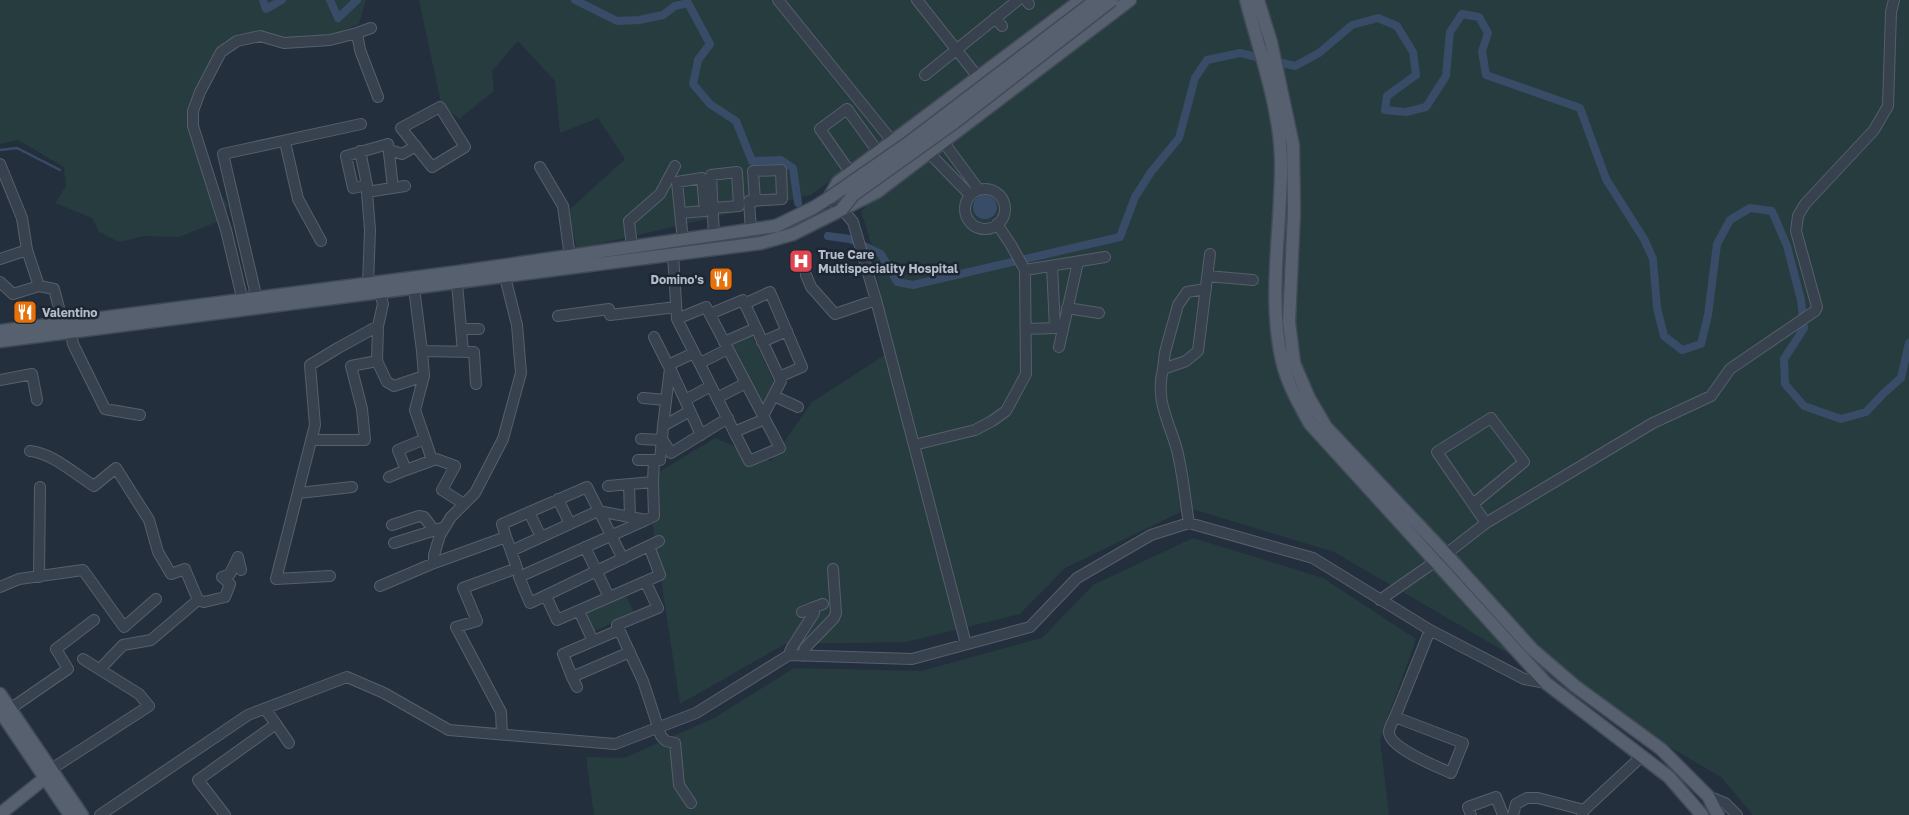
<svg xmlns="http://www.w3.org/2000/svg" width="1909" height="815" viewBox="0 0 1909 815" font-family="'Golos Text',sans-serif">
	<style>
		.green { fill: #263c3f }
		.water { fill: #394c67 }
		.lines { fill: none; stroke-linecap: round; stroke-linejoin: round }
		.stream { stroke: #394c67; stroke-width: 2.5 }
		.canal { stroke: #394c67; stroke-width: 8 }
		.minor-casing { stroke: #565f6c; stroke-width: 12 }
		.major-casing { stroke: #414a57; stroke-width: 15 }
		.minor { stroke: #38414e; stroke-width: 10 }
		.major { stroke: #56606e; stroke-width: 12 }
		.major-bridge-casing { stroke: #414a57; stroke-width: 15; stroke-linecap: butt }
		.major-bridge { stroke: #56606e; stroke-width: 12 }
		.labels { text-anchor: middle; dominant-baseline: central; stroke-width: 5; stroke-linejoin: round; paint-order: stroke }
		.poi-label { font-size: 12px; font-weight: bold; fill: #b4bcc9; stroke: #1d2633; text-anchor: start }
	</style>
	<rect width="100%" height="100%" fill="#242f3e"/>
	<path class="green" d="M0,0H366L359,24L299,48L264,32L225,41L191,110L199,162L228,205L224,219L179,237L144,236L119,242L99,232L92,218L55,203L66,186L64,167L18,140L0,144Z
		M419,0H1074L811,195L577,249L568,211L625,159L598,118L560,133L555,81L518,41L492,71L494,91L459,119L441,103Z
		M1139,0H1909V815H1753L1721,777L1334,552L1189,508L1065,568L1020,614L906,642L785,644L680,704L651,514L659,472L715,438L771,461L812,402L891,351L871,243L861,211L866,207V202L946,146Z
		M751,333L775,384L763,404L730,344Z
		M1193,538L1323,578L1416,639L1380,740L1389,815H594L586,757L624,758L714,718L794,668L921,671L1042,638L1093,585Z
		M626,595L634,613L593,632L585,614Z"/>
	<path class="water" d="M973 207a12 12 0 1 1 24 0a12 12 0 1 1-24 0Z"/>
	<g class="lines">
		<path class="stream" d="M0,150L17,148L60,170"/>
		<path class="canal" d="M263,0L266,9L282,0
			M330,0L338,18L357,0
			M575,0L617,21L639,20L663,15L675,6L688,3L710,44L698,60L693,84L710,104L736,121L752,161L781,160L793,168L798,203
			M828,236L850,239L881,254L897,282L913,285L1120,237L1135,197L1151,172L1179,138L1195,78L1207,60L1240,53L1295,66L1319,53L1352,25L1378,18L1397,26L1413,52L1416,75L1387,96L1385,110L1406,112L1426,107L1446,76L1450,32L1462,14L1479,17L1488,33L1482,51L1486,75L1580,108L1606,179L1644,239L1653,259L1657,308L1664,336L1682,350L1701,344L1708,315L1717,244L1730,220L1750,208L1772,211L1787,246L1801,300L1804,328L1784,359L1785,384L1804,406L1841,419L1866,412L1884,393L1901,378L1909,343"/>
		<g class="minor-casing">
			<path id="minor" d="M778,0L892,141
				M917,0L978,77
				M1026,0L1029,4
				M995,18L1002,26
				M357,33L371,28
				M925,75L1018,0
				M440,107L465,147L432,167L401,128Z
				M939,136L979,190
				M285,142L298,199L321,241
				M926,145L933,157L970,195
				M390,150L402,154L416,146
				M360,151L367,185
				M0,164L22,218L27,250L39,286L54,289L63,323
				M540,167L563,206L570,257
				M850,172L820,129L847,109L878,152
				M965 209a20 20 0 1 1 40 0a20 20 0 1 1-40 0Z
				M367,192V185L353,188L346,156L388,144L393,188
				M829,198L842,209L853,222L876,300L966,644
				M713,208L739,206L737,172L711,175L714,236
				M680,213L705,211L702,178L677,182L683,241
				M751,231L749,201L782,199L781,170L753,171L755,201
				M632,247L629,221L660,194L675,166
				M673,254L677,319L749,461L780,448L706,307L677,319
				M0,259L27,250
				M1025,270L1105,257
				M806,275L811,287L835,314L876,300
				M1207,276L1253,280
				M0,282L13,294L39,286
				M457,283L463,352
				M368,284L370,230L367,192L405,186
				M414,288L422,351
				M1205,289L1187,292L1178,305L1165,352L1163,369L1186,361L1198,351L1210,254
				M241,293L226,230L193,126V111L200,92L221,52L237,41L260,36L284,43L330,40L357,33L360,50L378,97
				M253,298L255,291L223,154L361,124
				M744,304L770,292L802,367L779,377
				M1067,308L1099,313
				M710,314L743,300L781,381L763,416
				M558,316L609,309L610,315L676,307
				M462,329H479
				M1026,329L1055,328L1052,266
				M71,333L73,344L105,409L140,415
				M654,337L668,365
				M724,342L756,328
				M762,342L787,331
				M1059,347L1078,262
				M377,361L387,382L394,386L424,376L422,351L474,352L476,384
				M700,363L728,349
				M670,368L663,426L690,411L670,368L668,365L694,353
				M1163,369C1155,401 1169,421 1177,450C1183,474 1185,499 1189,523
				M424,376L415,410L425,439L398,450L406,470L436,459L455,466L442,490L464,504
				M0,380L32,374L37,400
				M774,396L798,407
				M643,398L666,400
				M717,398L746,383
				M685,400L711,386
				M690,411L701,435
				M663,426L662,439L671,453L728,418
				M734,432L765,419
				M425,439L432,460
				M641,439L662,440
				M312,440H365L362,409L351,366L377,361L378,326
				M914,445L975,430L992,421L1006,411L1026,374L1025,270L1011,245L997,224
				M30,451C52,453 75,474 94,486L116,468L149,520L158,552L171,574L185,569L198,600L151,640L123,645L100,669
				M638,460H660L662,439
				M389,477L406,470
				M653,482L654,460
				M629,484L630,516
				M608,486L653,482L654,516L646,520
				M299,493L352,487
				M558,499L570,524
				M1473,504L1524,462L1491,418L1437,452L1486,523
				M529,512L541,537
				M392,525L419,516L424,517L434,530
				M506,537L502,524L587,487L623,559
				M394,543L445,527
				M585,547L609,597
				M511,551L598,511L646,520L519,577L530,603L659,541
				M1446,554L1486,523L1653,423L1711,396L1730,369L1815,311L1817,307L1796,231L1798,216L1805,204L1874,130L1888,106L1891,12L1894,0
				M434,563L506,537L517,568L463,588L477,621L456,627L501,712L502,734
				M330,576L276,579L315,425L310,365L338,348L378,326L383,304L380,293
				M39,577L40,487
				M647,585L658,608L617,625L643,681L661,736L666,741L675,743L679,785L691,803
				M380,586L434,563V555L440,535L451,517L475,493L503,439L521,373L517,325L505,277
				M0,587L19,579L83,570L124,627L156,599
				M546,596L557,620L660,575L649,546
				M198,600L204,602L225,597L230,584L222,577L230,574L238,557L241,570
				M1380,600L1436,561
				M812,608L823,604
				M579,611L593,641
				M619,630L563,654L572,677L630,652
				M789,655L791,649L814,613L812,608L802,612
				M803,656L805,648L834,618L836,613L833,569
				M572,677L577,687
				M10,709L68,669L56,649L94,620
				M1395,717C1393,721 1389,728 1389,732C1389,748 1438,767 1451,773L1463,743L1395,717L1430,630
				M276,724L289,743
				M47,775L53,768L149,706L139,694L83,659
				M1708,796L1725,803L1737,815
				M100,815L248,715L347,677L384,693L449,730L615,744L696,713L789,655L912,659L1030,627L1077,578L1151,535L1189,523L1313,558L1430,630L1524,679L1546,683
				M225,815L198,780L276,724L265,709
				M1471,815L1468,807L1496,797L1503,815
				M1513,815L1516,804L1527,798H1538L1584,810
				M1582,815L1584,810L1642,756"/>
		</g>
		<g class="major-casing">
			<path id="major" d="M1246,0C1259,50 1280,108 1281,160C1282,226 1267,296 1282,361C1287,383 1299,404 1310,424L1546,683L1669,777L1702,815
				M1258,0L1271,42L1293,145L1294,212L1289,322L1294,363L1309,398L1326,427L1446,554L1533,650L1575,686L1661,749L1708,796L1718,815
				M0,331L458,272L776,226L813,208L829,198L838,182L1081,0
				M0,341L761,243L793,234L877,192L1130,0
				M0,694L82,815
				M0,711L70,815
				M0,814L45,778"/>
		</g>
		<use href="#minor" class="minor"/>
		<use href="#major" class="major"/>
		<g class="major-bridge-casing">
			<path id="major-bridge" d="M829,198L907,144L1096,0
				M842,209L853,195L955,122L1112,0"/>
		</g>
		<use href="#major-bridge" class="major-bridge"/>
	</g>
	<defs>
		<g id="hospital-square" transform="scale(1.25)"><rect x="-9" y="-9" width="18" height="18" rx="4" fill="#e0444e" stroke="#1d2633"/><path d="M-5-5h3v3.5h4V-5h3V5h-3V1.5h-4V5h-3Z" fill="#fff"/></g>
		<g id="restaurant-square" transform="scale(1.25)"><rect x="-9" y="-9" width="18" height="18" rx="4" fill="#e8710a" stroke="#1d2633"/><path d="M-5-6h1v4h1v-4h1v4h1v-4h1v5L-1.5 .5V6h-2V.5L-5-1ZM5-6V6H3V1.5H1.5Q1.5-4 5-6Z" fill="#fff"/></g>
	</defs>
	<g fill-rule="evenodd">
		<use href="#hospital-square" x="801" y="261"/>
		<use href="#restaurant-square" x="721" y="279"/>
		<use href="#restaurant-square" x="25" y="312"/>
	</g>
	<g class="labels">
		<g class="poi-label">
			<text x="818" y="254">True Care<tspan x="818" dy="14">Multispeciality Hospital</tspan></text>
			<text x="704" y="279" text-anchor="end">Domino's</text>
			<text x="42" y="312">Valentino</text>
		</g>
	</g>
</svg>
